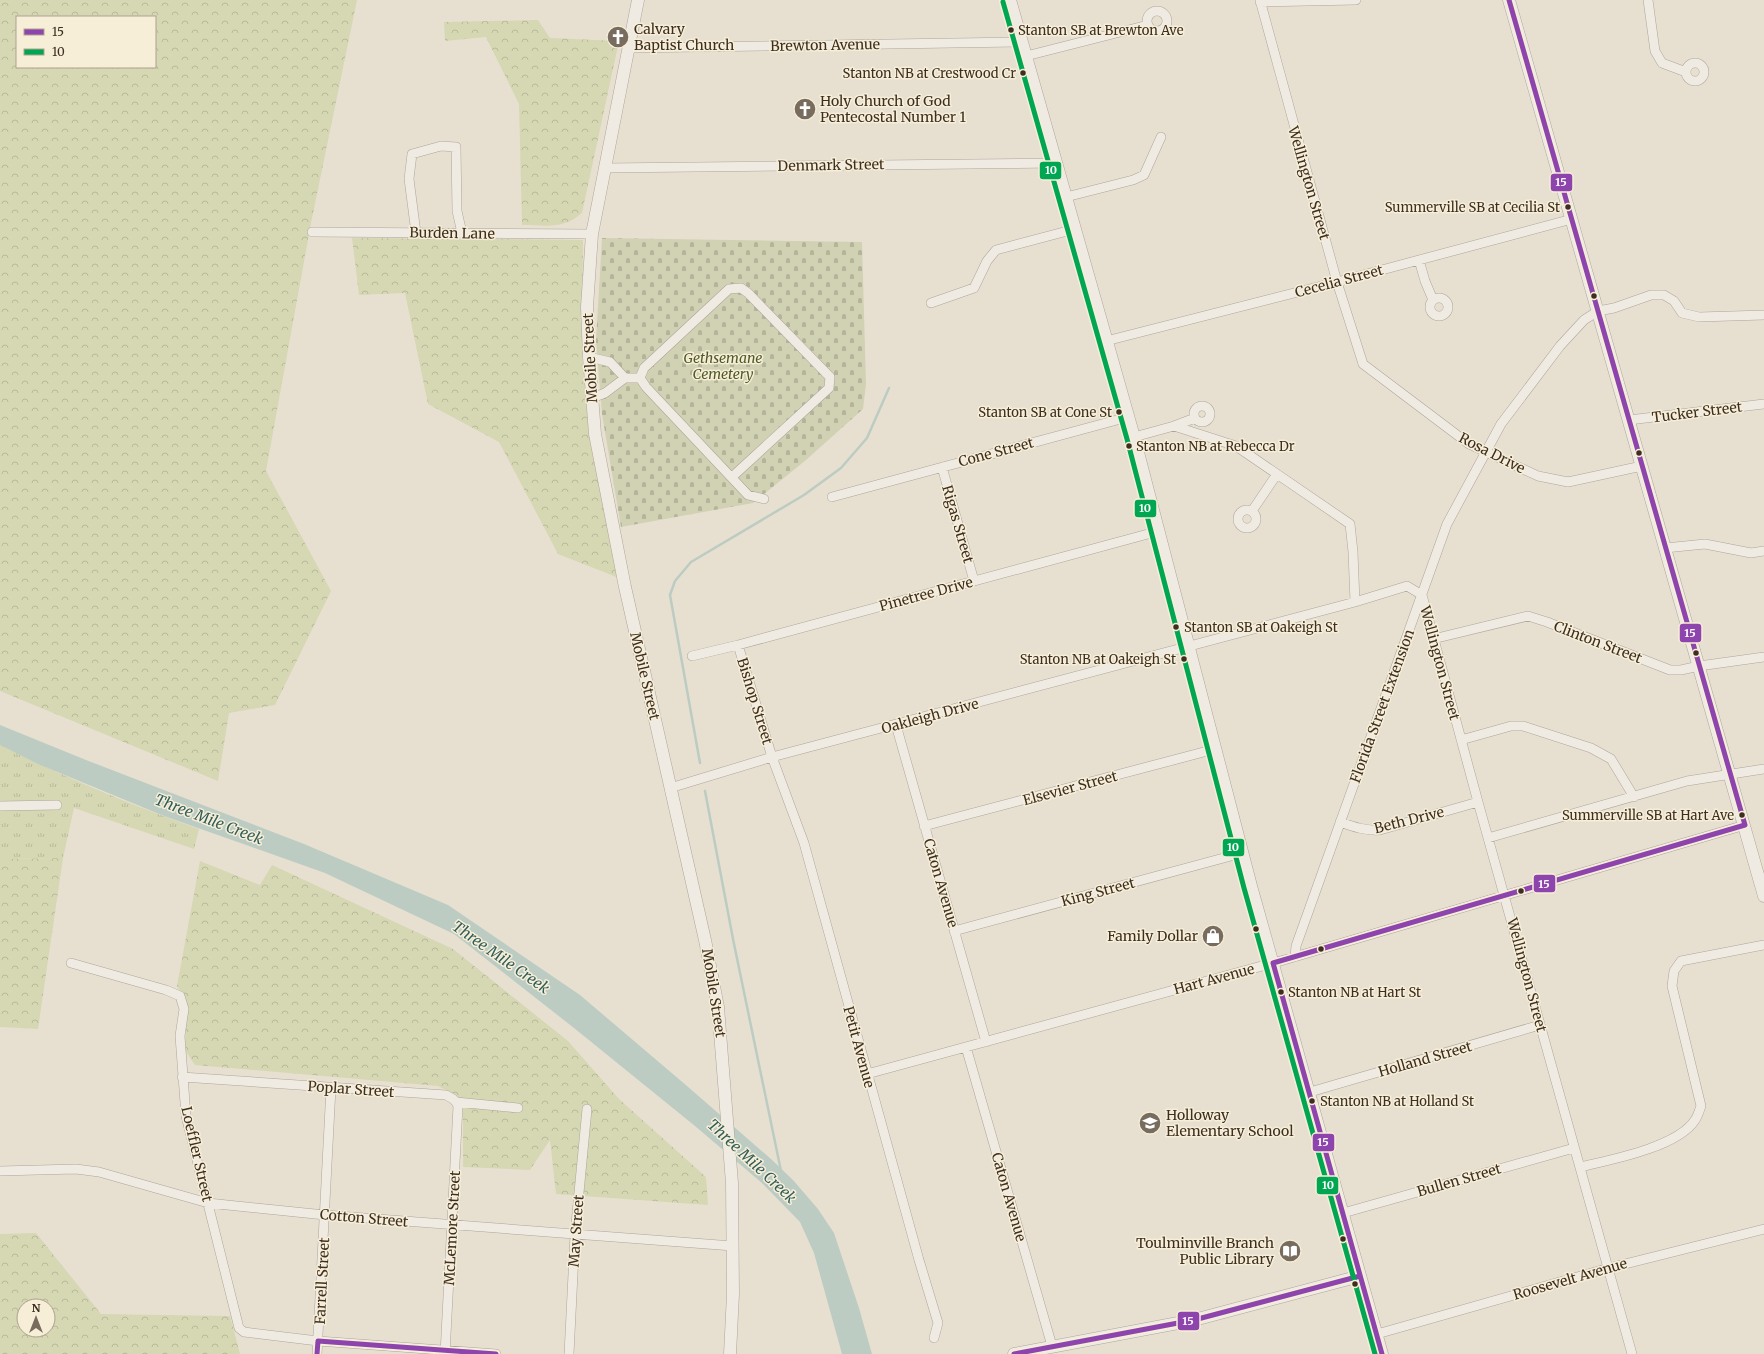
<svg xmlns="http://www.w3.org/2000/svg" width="1764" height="1354" viewBox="0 0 1764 1354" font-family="Merriweather,serif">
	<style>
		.grass { fill: url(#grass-tufts) }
		.forest { fill: url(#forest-crowns); fill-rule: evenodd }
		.cemetery { fill: url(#cemetery-stones) }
		.water { fill: #bcccc2 }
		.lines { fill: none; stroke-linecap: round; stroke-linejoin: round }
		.stream { stroke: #bcccc2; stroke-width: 2.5 }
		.minor-casing { stroke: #ada599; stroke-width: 10 }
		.tertiary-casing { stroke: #ada599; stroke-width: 13 }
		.minor { stroke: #efebe3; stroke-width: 9 }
		.tertiary { stroke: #efebe3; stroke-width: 12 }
		.bus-1-casing { stroke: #f7eed8; stroke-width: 8 }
		.bus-2-casing { stroke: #f7eed8; stroke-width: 8 }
		.bus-1 { stroke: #8e44ad; stroke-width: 5 }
		.bus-2 { stroke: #00a651; stroke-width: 5 }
		.bus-dot { fill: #3d2e20; stroke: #f7eed8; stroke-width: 1.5 }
		.labels { text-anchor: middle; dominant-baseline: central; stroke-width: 3; stroke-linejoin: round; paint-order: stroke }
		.bus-label { font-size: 13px; fill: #3d2e20; stroke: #f7eed8; text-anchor: start }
		.poi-label { font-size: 14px; fill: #3d2e20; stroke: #f7eed8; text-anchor: start }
		.street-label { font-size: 14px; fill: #3d2e20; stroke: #f7eed8 }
		.park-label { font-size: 14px; font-style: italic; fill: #4d5a26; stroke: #f7eed8 }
		.water-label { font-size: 15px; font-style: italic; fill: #2f5d5a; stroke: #f7eed8 }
		.line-badge { stroke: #f7eed8; stroke-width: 1.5 }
		.badge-label { font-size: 11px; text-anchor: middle; font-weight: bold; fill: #fff }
	</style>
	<defs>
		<pattern id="grass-tufts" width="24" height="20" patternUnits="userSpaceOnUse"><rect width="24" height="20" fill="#d6d7b3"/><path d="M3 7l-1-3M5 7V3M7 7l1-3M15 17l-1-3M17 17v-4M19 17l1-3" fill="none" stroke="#b9b99a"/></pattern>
		<pattern id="forest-crowns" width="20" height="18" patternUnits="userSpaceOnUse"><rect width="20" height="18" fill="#d6d7b3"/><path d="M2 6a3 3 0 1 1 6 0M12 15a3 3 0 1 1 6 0" fill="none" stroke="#b9b99a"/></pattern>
		<pattern id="cemetery-stones" width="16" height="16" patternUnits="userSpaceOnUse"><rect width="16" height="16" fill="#d1d1b3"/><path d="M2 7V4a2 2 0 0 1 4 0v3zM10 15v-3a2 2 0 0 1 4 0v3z" fill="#b4b49a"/></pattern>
	</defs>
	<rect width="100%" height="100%" fill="#e7e0d1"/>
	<path class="grass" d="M0,745C64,777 131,805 199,829L194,849L74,808L63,858L0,859Z"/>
	<path class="forest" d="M0,0H357L311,223L266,471L331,591L275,705L229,713L218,781L0,691ZM17,17H155V67H17Z
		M538,20L550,38L619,41L582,213C563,230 545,225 522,225L519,104L486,37L445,41L444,22Z
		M352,238L583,240L582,355L589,434L619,578L558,554L499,442L428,404L405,293L359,295Z
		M63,858L38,1029L0,1027V859Z
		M200,861L260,885L272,865L453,949L568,1041L619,1099L706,1177L708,1205L556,1194L550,1140L530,1170L463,1167V1108L458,1096L438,1086L195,1065L185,1050L187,1003L177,986Z
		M36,1233L101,1314L230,1316L240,1354H0V1234ZM24,1306H48V1330H24Z"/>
	<path class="cemetery" d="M602,238L862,242L866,384L863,409L806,460L753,503L621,527L602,414L596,341Z"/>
	<path class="water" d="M0,725L86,760L304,844L448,905L580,995L687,1086L771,1159L793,1180L818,1209L834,1233L859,1308L872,1354H842L814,1253L800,1222L762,1183L695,1126L574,1028L454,934L325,873L164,816L38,764L0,745Z"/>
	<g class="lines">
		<path class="stream" d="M700,763L670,595L675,581L691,562L804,495L841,468L867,438L889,388
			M705,791L733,939L781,1171"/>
		<g class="minor-casing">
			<path id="minor" d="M1260,0L1337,282L1363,364L1469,444L1538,476L1568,482L1642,466
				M1648,0L1655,51L1662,63L1686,72
				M1260,2L1356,0
				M1147 21a10 10 0 1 1 20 0a10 10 0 1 1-20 0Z
				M629,48L1022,42
				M1026,56L1148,25
				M1686 72a9 9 0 1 1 18 0a9 9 0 1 1-18 0Z
				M605,168L1056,163
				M1066,197L1133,180L1144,175L1161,137
				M312,232L592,234
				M416,233L409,179L412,154L441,146L456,147L457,211L462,233
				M1419,260L1425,281L1433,300
				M1430 307a9 9 0 1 1 18 0a9 9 0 1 1-18 0Z
				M931,303L974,288L987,261L996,250L1075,229
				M1106,341L1337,282L1572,219
				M589,357L610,362L625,378H640L646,387L748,495L764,499
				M640,378L644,368L729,289L741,288L748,293L830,377L829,388L732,477
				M592,398L605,393L625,378
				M1194 414a8 8 0 1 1 16 0a8 8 0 1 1-16 0Z
				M1629,420L1764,404
				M1174,426L1195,418
				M1134,437L1174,426L1236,446L1350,524L1353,552L1355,602
				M942,467L974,581
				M832,497L1128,417
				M1238 519a9 9 0 1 1 18 0a9 9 0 1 1-18 0Z
				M1252,511L1277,474
				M1665,548L1705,544L1751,553L1764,551
				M1433,639L1528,616L1547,622L1670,670H1681L1699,666L1764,657
				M738,645L772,757L804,843L919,1260L938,1323L934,1338
				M692,656L738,645L1159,531
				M896,725L986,1042
				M1461,740L1511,726H1523L1591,748L1611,759L1634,797
				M670,788L772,757L1355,602L1407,586L1422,595L1478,802L1632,1354
				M0,806L57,805
				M1340,822C1354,827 1366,831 1380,830L1478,802
				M924,826L1215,749
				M1488,838L1687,781L1764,769
				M954,931L1242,853
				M1295,957L1296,946L1447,524L1501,424L1560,346L1584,320L1598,311L1614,308L1651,295H1664L1674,301L1682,313L1699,317L1764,315
				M71,963L166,990L180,996L184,1009L180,1036L186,1116L239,1328L244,1332L318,1341L496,1354
				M966,1047L1052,1346
				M867,1074L1284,960L1745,825
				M182,1077L446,1095L453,1099L456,1102L518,1108
				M1310,1092L1540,1025
				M1580,1167C1610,1160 1678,1147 1695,1120C1698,1116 1699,1111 1701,1106L1672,986L1674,971L1681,961L1764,945
				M0,1171L76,1169L99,1172L208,1203L325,1215L733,1246
				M1343,1213L1574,1148
				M1377,1334L1609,1268L1764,1229
				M317,1354L331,1088
				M445,1354L458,1106L456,1102
				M569,1354L575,1234L587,1109"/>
		</g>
		<g class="tertiary-casing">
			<path id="tertiary" d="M638,0L592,234L587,307L589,357L595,434L625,587L705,940L718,1007L732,1183L733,1294L730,1354
				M1010,0L1134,437L1251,886L1382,1354
				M1509,0L1764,896
				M1014,1354L1194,1320L1360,1276"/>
		</g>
		<use href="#minor" class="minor"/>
		<use href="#tertiary" class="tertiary"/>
		<g class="bus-1-casing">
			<path id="bus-1" d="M317,1354L318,1341L496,1354
				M1014,1354L1194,1320L1360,1276
				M1382,1354L1273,963L1745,825L1509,0"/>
		</g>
		<g class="bus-2-casing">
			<path id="bus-2" d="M1003,2L1127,439L1244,888L1375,1354"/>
		</g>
		<use href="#bus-1" class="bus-1"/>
		<use href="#bus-2" class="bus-2"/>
	</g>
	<defs>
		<g id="church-disc" transform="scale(1.15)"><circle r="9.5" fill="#786c5e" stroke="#f7eed8"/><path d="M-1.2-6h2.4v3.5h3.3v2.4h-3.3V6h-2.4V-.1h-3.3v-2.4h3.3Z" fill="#fff"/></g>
		<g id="shop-disc" transform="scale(1.15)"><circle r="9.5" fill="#786c5e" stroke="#f7eed8"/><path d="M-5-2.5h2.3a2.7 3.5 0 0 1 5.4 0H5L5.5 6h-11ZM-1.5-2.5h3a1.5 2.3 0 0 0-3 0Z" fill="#fff"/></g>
		<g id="school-disc" transform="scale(1.15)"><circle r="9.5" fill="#786c5e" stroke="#f7eed8"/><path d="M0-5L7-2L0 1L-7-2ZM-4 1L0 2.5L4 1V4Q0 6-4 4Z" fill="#fff"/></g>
		<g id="library-disc" transform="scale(1.15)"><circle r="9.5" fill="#786c5e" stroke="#f7eed8"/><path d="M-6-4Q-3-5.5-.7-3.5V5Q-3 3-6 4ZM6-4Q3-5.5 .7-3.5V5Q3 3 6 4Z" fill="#fff"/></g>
	</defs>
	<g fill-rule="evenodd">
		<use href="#church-disc" x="618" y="37"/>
		<use href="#church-disc" x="805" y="109"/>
		<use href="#shop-disc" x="1213" y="936"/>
		<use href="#school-disc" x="1150" y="1123"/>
		<use href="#library-disc" x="1290" y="1251"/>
	</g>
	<g class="bus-dot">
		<circle cx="1011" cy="30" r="3.5"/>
		<circle cx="1023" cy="73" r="3.5"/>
		<circle cx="1568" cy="207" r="3.5"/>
		<circle cx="1594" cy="296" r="3.5"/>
		<circle cx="1119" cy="412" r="3.5"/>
		<circle cx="1129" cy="446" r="3.5"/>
		<circle cx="1639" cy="453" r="3.5"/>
		<circle cx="1176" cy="627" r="3.5"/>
		<circle cx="1696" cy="653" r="3.5"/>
		<circle cx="1184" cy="659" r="3.5"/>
		<circle cx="1742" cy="815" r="3.5"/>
		<circle cx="1521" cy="891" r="3.5"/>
		<circle cx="1256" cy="929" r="3.5"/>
		<circle cx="1321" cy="949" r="3.5"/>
		<circle cx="1281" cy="992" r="3.5"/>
		<circle cx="1312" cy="1101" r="3.5"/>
		<circle cx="1343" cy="1239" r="3.5"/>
		<circle cx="1355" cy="1284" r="3.5"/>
	</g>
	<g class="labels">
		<g class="bus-label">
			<text x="1018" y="30">Stanton SB at Brewton Ave</text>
			<text x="1016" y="73" text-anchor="end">Stanton NB at Crestwood Cr</text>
			<text x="1560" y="207" text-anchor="end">Summerville SB at Cecilia St</text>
			<text x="1112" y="412" text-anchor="end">Stanton SB at Cone St</text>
			<text x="1136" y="446">Stanton NB at Rebecca Dr</text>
			<text x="1184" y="627">Stanton SB at Oakeigh St</text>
			<text x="1176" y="659" text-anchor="end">Stanton NB at Oakeigh St</text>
			<text x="1734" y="815" text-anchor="end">Summerville SB at Hart Ave</text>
			<text x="1288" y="992">Stanton NB at Hart St</text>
			<text x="1320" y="1101">Stanton NB at Holland St</text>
		</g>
		<g class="poi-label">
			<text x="634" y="29">Calvary<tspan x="634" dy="16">Baptist Church</tspan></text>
			<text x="820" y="101">Holy Church of God<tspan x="820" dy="16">Pentecostal Number 1</tspan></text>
			<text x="1198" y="936" text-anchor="end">Family Dollar</text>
			<text x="1166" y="1115">Holloway<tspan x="1166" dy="16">Elementary School</tspan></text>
			<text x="1274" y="1243" text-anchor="end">Toulminville Branch<tspan x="1274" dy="16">Public Library</tspan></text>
		</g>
		<g class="street-label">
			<text transform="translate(825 45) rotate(-1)">Brewton Avenue</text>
			<text transform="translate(831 165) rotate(-1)">Denmark Street</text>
			<text transform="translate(1309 183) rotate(74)">Wellington Street</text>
			<text transform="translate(452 233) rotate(1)">Burden Lane</text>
			<text transform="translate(1339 281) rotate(-15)">Cecelia Street</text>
			<text transform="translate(590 358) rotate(-93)">Mobile Street</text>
			<text transform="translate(1697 412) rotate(-7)">Tucker Street</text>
			<text transform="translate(996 452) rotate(-15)">Cone Street</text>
			<text transform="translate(1492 453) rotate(27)">Rosa Drive</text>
			<text transform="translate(958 524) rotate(74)">Rigas Street</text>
			<text transform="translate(926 594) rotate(-15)">Pinetree Drive</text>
			<text transform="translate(1598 642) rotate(21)">Clinton Street</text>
			<text transform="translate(1440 663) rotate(75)">Wellington Street</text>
			<text transform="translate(645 676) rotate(77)">Mobile Street</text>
			<text transform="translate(755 701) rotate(73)">Bishop Street</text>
			<text transform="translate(1382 706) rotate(-70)">Florida Street Extension</text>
			<text transform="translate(930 716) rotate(-15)">Oakleigh Drive</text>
			<text transform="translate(1070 788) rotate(-15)">Elsevier Street</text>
			<text transform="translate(1409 820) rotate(-14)">Beth Drive</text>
			<text transform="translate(941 883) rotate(74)">Caton Avenue</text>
			<text transform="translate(1098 892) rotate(-15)">King Street</text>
			<text transform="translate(1527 975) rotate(75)">Wellington Street</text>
			<text transform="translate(1214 979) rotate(-15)">Hart Avenue</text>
			<text transform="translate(714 993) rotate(81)">Mobile Street</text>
			<text transform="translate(859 1047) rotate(75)">Petit Avenue</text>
			<text transform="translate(1425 1059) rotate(-16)">Holland Street</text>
			<text transform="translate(351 1089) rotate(4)">Poplar Street</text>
			<text transform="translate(197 1154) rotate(77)">Loeffler Street</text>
			<text transform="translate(1459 1180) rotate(-16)">Bullen Street</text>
			<text transform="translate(1009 1197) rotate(74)">Caton Avenue</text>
			<text transform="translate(364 1218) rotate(5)">Cotton Street</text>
			<text transform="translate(452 1228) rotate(-87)">McLemore Street</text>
			<text transform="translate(576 1231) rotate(-86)">May Street</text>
			<text transform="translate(1570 1279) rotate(-16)">Roosevelt Avenue</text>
			<text transform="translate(322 1281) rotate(-87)">Farrell Street</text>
		</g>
		<g class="park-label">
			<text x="723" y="358">Gethsemane<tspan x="723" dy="16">Cemetery</tspan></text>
		</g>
		<g class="water-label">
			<text transform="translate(209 819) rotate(21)">Three Mile Creek</text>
			<text transform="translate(501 957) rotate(35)">Three Mile Creek</text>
			<text transform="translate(752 1161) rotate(43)">Three Mile Creek</text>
		</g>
	</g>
	<g class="line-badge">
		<rect x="1039" y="161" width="23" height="19" rx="4" fill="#00a651"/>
		<rect x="1550" y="173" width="23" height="19" rx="4" fill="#8e44ad"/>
		<rect x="1134" y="499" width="23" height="19" rx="4" fill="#00a651"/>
		<rect x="1679" y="623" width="23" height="20" rx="4" fill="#8e44ad"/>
		<rect x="1222" y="838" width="23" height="19" rx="4" fill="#00a651"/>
		<rect x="1533" y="874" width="23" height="19" rx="4" fill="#8e44ad"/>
		<rect x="1312" y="1133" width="23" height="19" rx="4" fill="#8e44ad"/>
		<rect x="1316" y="1176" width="23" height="19" rx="4" fill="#00a651"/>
		<rect x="1177" y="1311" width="23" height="20" rx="4" fill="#8e44ad"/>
	</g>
	<g class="badge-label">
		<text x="1051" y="174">10</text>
		<text x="1561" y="186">15</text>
		<text x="1145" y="512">10</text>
		<text x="1690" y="637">15</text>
		<text x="1233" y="851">10</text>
		<text x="1544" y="888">15</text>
		<text x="1323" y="1146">15</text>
		<text x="1328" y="1189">10</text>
		<text x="1188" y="1325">15</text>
	</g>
	<rect x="16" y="16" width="140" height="52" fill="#f7eed8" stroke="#ada18e"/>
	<rect x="24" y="29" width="20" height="6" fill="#8e44ad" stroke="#ada18e"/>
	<text x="52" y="36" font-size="12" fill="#3d2e20">15</text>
	<rect x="24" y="49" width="20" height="6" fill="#00a651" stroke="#ada18e"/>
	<text x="52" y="56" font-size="12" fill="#3d2e20">10</text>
	<g transform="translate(36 1318)"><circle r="19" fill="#f7eed8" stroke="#ada18e"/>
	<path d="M0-3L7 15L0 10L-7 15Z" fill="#786c5e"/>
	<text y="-6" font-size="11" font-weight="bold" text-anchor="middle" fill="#3d2e20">N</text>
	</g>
</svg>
